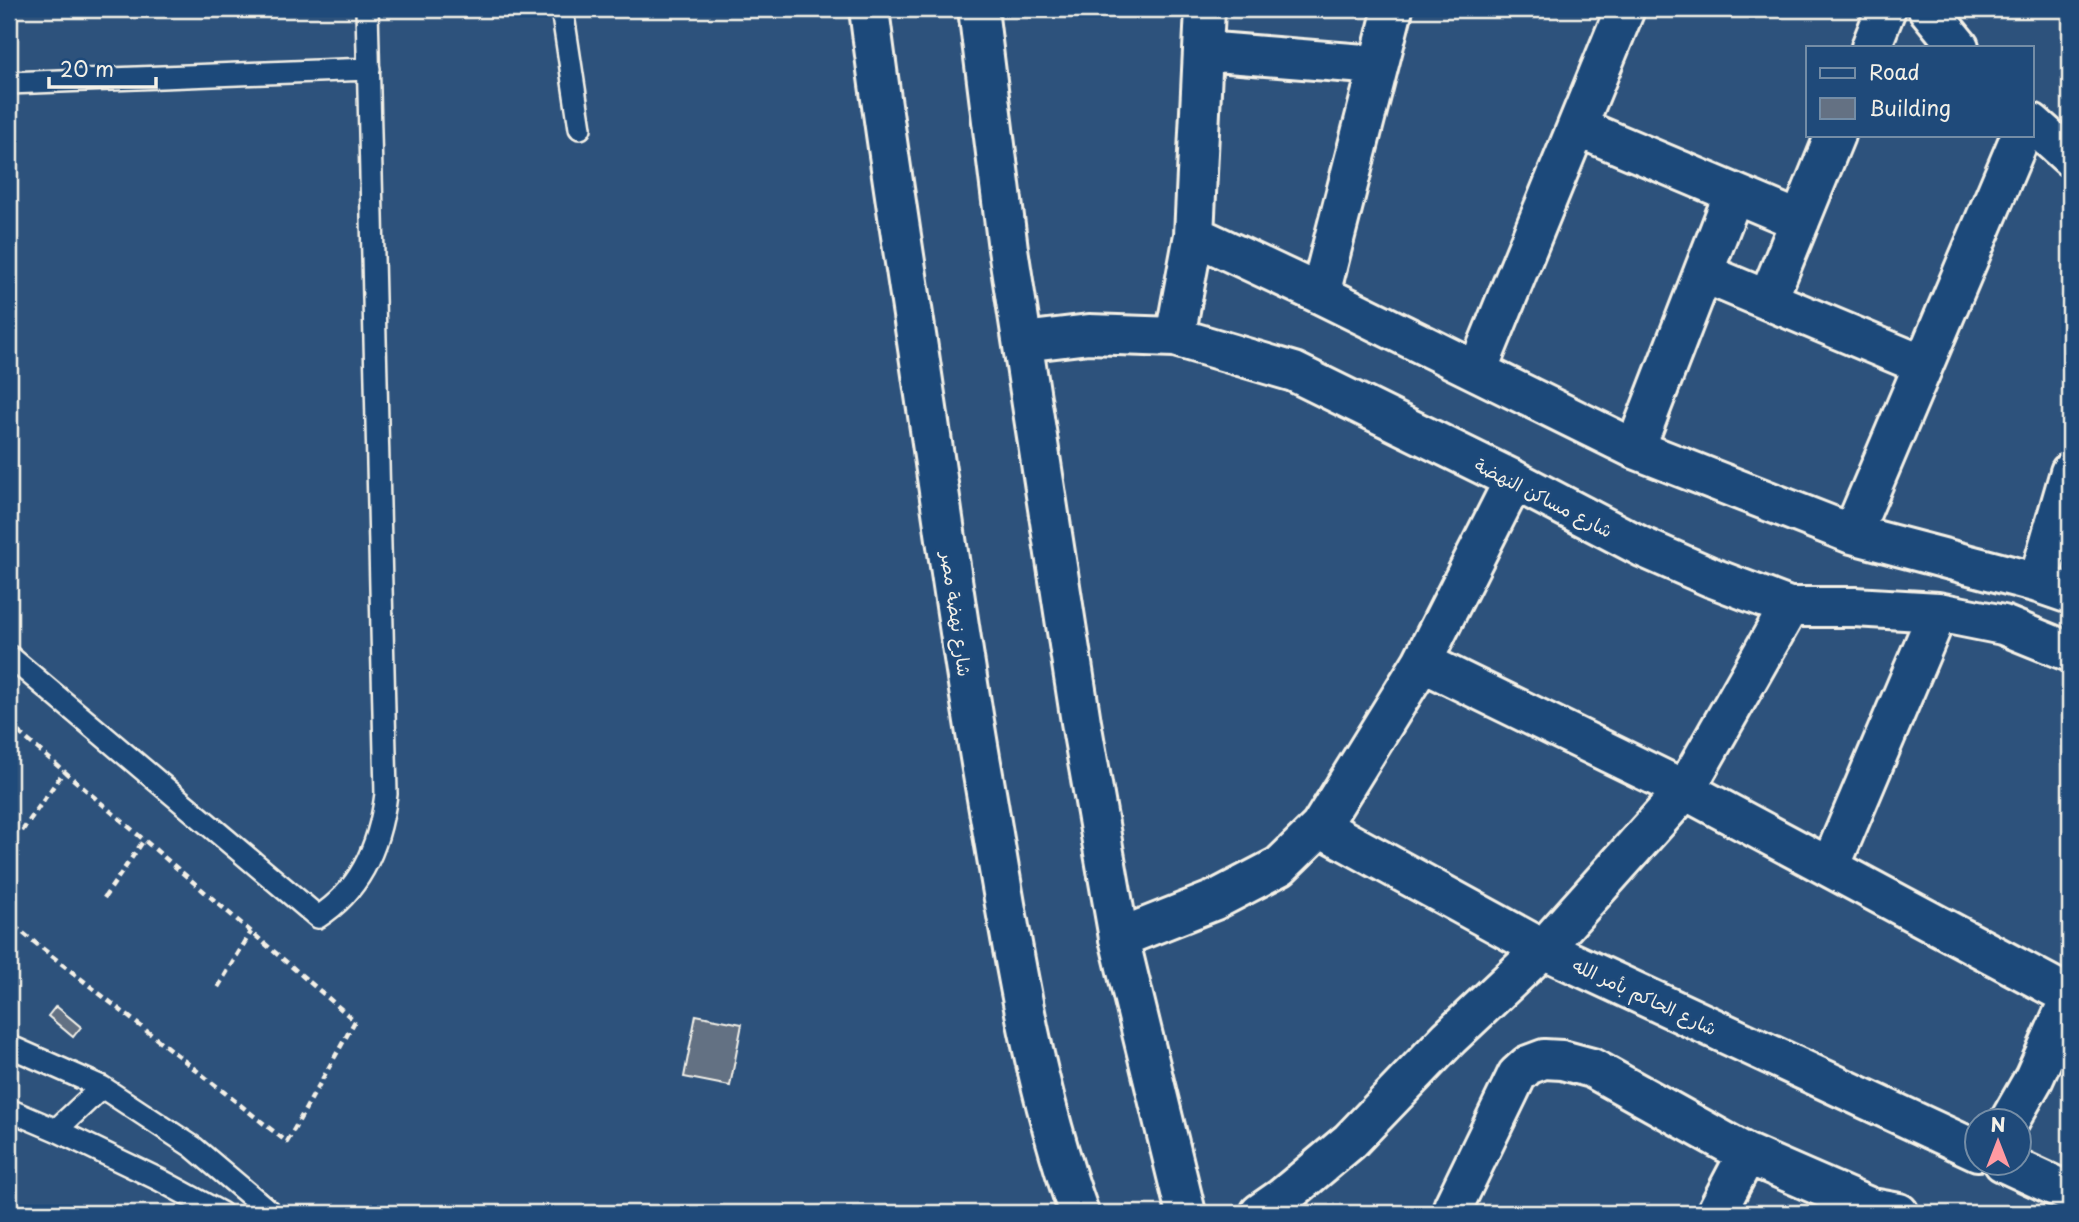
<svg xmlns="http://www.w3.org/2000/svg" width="2079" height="1222" viewBox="0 0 2079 1222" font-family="'Playpen Sans','Playpen Sans Arabic',sans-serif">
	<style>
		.building { fill: #647183; stroke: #f4f1e8; stroke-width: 2 }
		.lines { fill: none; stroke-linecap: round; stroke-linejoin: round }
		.service-casing { stroke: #f4f1e8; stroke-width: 26 }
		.minor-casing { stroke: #f4f1e8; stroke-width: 44 }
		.tertiary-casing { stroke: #f4f1e8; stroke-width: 44 }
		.path { stroke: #f4f1e8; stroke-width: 4.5; stroke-dasharray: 7 5; stroke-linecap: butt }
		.service { stroke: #1f4a7a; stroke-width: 21 }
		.minor { stroke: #1f4a7a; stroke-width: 38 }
		.tertiary { stroke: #1f4a7a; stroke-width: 38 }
		.labels { text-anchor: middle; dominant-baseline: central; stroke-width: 6; stroke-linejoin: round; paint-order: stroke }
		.street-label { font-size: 18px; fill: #f4f1e8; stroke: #1f4a7a }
	</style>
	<rect width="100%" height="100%" fill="#2d527c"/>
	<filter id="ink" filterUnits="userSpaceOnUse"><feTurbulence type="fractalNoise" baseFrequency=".0143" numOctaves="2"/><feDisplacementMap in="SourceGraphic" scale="14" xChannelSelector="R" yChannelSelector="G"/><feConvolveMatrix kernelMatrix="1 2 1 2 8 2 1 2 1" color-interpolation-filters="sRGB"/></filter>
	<g filter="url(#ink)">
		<path class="building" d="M56,1006L81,1027L73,1037L48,1016Z
			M696,1015L742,1024L730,1086L684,1077Z
			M9,1204L30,1208L45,1213H9Z"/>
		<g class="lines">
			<g class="service-casing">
				<path id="service" d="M562,9L580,128
					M9,83L369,69
					M9,656L318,917C361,890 380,843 386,794L367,9
					M9,1046L102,1087L193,1147L271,1213
					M9,1110L56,1130L160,1180L221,1213
					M56,1130L102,1087"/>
			</g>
			<g class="minor-casing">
				<path id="minor" d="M1928,9L1959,47
					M1871,47L1886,9
					M1203,51L1377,65
					M2032,123L2070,157
					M1577,127L1800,221
					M1194,235L1320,294L1635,449L1852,534L2038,583L2070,594
					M1703,273L1923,365
					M1320,294L1393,9
					M1768,299L1835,135
					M1175,337L1194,235L1205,9
					M1023,342L1089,334L1175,337L1294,372L1514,480L1642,547L1713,578L1789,607H1854L1938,612L2003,625L2070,652
					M1477,371L1625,9
					M1635,449L1734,193
					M1852,534L2021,135
					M2038,583L2070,472
					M1422,662L1685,790L2070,996
					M1320,827L1543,949L1978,1151
					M1830,867L1938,612
					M1119,938L1215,900L1280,866L1320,827L1422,662L1514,480
					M2010,1120L2034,1078L2070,998
					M2003,1162L2070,1193
					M1260,1213L1283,1197L1350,1141L1449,1038L1543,949L1685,790L1789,607
					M1453,1213V1207L1517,1075L1528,1065L1544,1059L1562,1060L1592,1068L1747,1154L1871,1208L1899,1213
					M1716,1213L1747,1154"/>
			</g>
			<g class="tertiary-casing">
				<path id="tertiary" d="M869,9C884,129 903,248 921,368C941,502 959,636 982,769C1008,918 1028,1070 1079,1213
					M978,9L1008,249L1081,722L1119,938L1186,1213"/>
			</g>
			<path class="path" d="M9,724L355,1021L287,1142L9,922
				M22,831L64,771
				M104,898L144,840
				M218,987L251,932"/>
			<use href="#service" class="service"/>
			<use href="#minor" class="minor"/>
			<use href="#tertiary" class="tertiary"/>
		</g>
	</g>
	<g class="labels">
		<g class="street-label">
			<text transform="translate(1544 497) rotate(27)">شارع مساكن النهضة</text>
			<text transform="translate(957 614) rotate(82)">شارع نهضة مصر</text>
			<text transform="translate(1645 996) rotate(25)">شارع الحاكم بأمر الله</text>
		</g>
	</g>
	<rect width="2079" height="1222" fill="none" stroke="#1f4a7a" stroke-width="35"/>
	<rect x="18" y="18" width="2044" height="1187" fill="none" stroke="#f4f1e8" stroke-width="2.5" filter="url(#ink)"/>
	<rect x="1806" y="46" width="228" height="91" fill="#1f4a7a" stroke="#748da6" stroke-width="2"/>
	<rect x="1820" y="68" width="35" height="10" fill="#1f4a7a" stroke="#748da6" stroke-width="2"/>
	<text x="1869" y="80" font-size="21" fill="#f4f1e8">Road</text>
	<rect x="1820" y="98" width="35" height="21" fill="#647183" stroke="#748da6" stroke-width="2"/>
	<text x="1869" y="116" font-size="21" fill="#f4f1e8">Building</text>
	<g transform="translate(1998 1142)"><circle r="33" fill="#1f4a7a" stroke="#748da6" stroke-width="2"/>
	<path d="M0-5L12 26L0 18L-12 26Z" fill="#ff9aa2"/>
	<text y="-10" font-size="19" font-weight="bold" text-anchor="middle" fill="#f4f1e8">N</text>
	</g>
	<path d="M49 77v10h107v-10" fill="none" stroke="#f4f1e8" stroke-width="3.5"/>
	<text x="60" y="77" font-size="21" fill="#f4f1e8" stroke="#1f4a7a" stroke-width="5" paint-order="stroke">20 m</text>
</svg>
